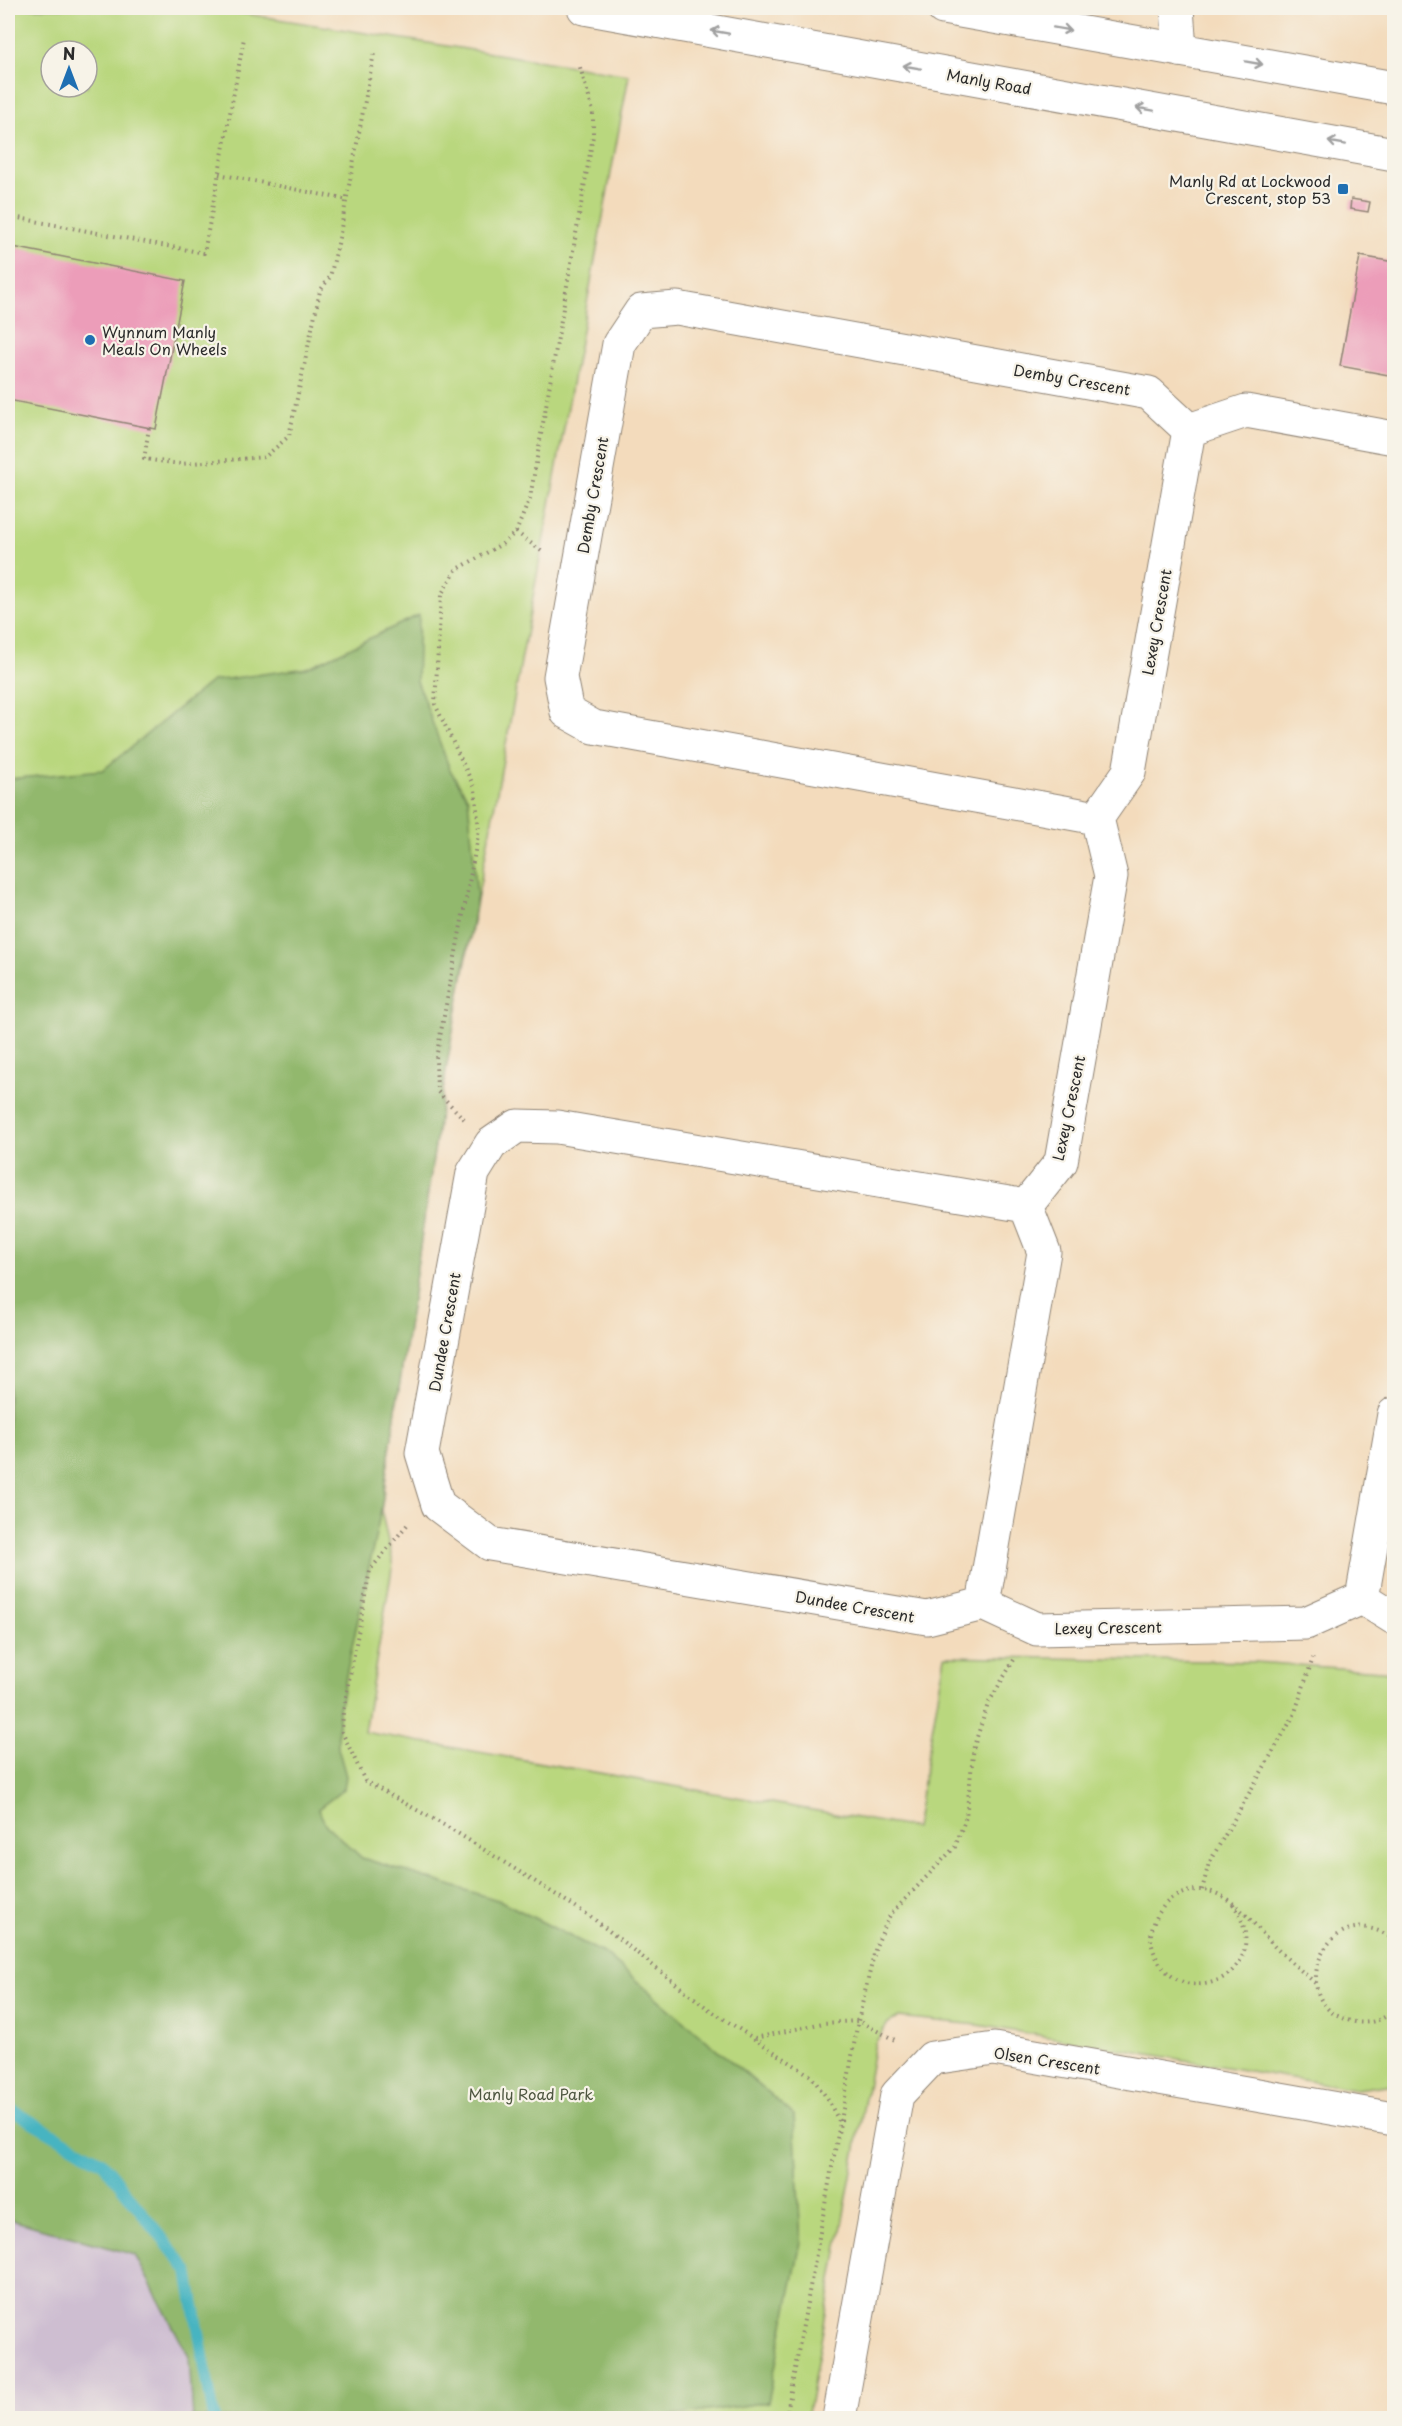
<svg xmlns="http://www.w3.org/2000/svg" width="1402" height="2426" viewBox="0 0 1402 2426" font-family="'Playpen Sans',sans-serif">
	<style>
		.industrial { fill: #cebed1 }
		.green { fill: #b9d77e; stroke: #728154; stroke-width: 1.5; fill-rule: evenodd }
		.forest { fill: #92b86d; stroke: #5e724c; stroke-width: 1.5 }
		.lines { fill: none; stroke-linecap: round; stroke-linejoin: round }
		.stream { stroke: #46b4c1; stroke-width: 12 }
		.building { fill: #ec9db9 }
		.minor-casing { stroke: #8f8374; stroke-width: 35 }
		.major-casing { stroke: #8f8374; stroke-width: 35 }
		.path { stroke: #8f8374; stroke-width: 4; stroke-dasharray: 1.5 4.5; stroke-linecap: butt }
		.minor { stroke: #fff; stroke-width: 33 }
		.major { stroke: #fff; stroke-width: 33 }
		.oneway { stroke: #a0a0a0 }
		.poi-dot { fill: #1f6fb2; stroke: #f7f3e8; stroke-width: 2 }
		.labels { text-anchor: middle; dominant-baseline: central; stroke-width: 4.5; stroke-linejoin: round; paint-order: stroke }
		.street-label { font-size: 15px; fill: #2b2b2b; stroke: #f7f3e8 }
		.poi-label { font-size: 15px; fill: #2b2b2b; stroke: #f7f3e8; text-anchor: end }
		.park-label { font-size: 15px; fill: #4e5640; stroke: #f7f3e8 }
	</style>
	<rect width="100%" height="100%" fill="#f7f3e8"/>
	<filter id="ink" filterUnits="userSpaceOnUse"><feTurbulence type="fractalNoise" baseFrequency=".0167" numOctaves="2"/><feDisplacementMap in="SourceGraphic" scale="12" xChannelSelector="R" yChannelSelector="G"/><feConvolveMatrix kernelMatrix="1 2 1 2 8 2 1 2 1" color-interpolation-filters="sRGB"/></filter>
	<filter id="wash" filterUnits="userSpaceOnUse"><feTurbulence type="fractalNoise" baseFrequency=".008" numOctaves="4" result="noise"/><feDisplacementMap in="SourceGraphic" scale="24" xChannelSelector="R" yChannelSelector="G"/><feGaussianBlur stdDeviation="1.35" result="paint"/><feColorMatrix in="noise" values="0 0 0 0 0 0 0 0 0 0 0 0 0 0 0 0 0 1.4 0 .05"/><feComposite in="paint" operator="in"/></filter>
	<g filter="url(#wash)">
		<rect width="100%" height="100%" fill="#f3dbbc"/>
		<path class="industrial" d="M8,2193L237,2233L205,2418H8Z"/>
		<path class="green" d="M8,8H209L629,75L447,1064L381,1510L393,1563L364,1732L915,1828L945,1656L1255,1662L1394,1672V2084L1356,2089L978,2025L899,2017L888,2023L875,2043L807,2418H205L237,2233L8,2193ZM51,51H87V87H51Z"/>
		<path class="forest" d="M419,615L417,681L450,770L468,798L477,896L447,1064L381,1510L338,1714V1748L346,1776L344,1789L318,1809L326,1825L362,1858L501,1901L605,1954L794,2115L801,2242L768,2402L660,2418H193L189,2357L135,2255L8,2219V779L103,770L212,681L307,668Z"/>
		<g class="lines">
			<path class="stream" d="M8,2108L103,2163L188,2271L214,2418"/>
		</g>
		<g id="blocks">
			<path class="building" d="M1351,199L1370,202L1368,212L1350,209Z
				M8,246L185,281L156,429L8,400Z
				M1360,256L1394,262V376L1340,366Z"/>
		</g>
	</g>
	<g filter="url(#ink)">
		<use href="#blocks" fill-opacity="0" stroke="#8f8374" stroke-width="1.5"/>
		<g class="lines">
			<g class="minor-casing">
				<path id="minor" d="M1177,8L1180,50
					M1394,438L1246,411L1189,430L1129,772L1097,818L1111,876L1061,1162L1026,1206L1044,1252L983,1604L1037,1629L1306,1623L1362,1598L1394,1618
					M1097,818L594,727L567,712L560,677L619,344L641,311L677,308L1149,393L1189,430
					M1362,1598L1394,1414
					M983,1604L927,1618L490,1544L438,1505L422,1453L473,1173L491,1144L517,1126L557,1127L1026,1206
					M839,2418L897,2095L932,2058L994,2049L1394,2119"/>
			</g>
			<g class="major-casing">
				<path id="major" d="M584,8L1394,154
					M943,8L1394,88"/>
			</g>
			<path class="path" d="M219,174L348,200
				M8,216L204,253L244,38
				M149,428L144,459L180,464L265,457L289,436L320,291L330,277L338,244L374,53
				M516,532L544,553
				M464,1119L437,1091L436,1058L479,830L475,789L435,704L441,595L456,570L502,544L516,532L530,498L593,136V111L579,64
				M407,1525L370,1570L343,1712L342,1732L365,1781L451,1829L590,1916L707,2008L811,2076L827,2098L840,2123L786,2418
				M1202,1890L1209,1863L1294,1715L1313,1658
				M1233,1904C1281,1975 1176,2019 1153,1949C1148,1934 1154,1919 1163,1907C1169,1899 1177,1895 1186,1892C1224,1880 1252,1923 1274,1946C1287,1959 1302,1971 1315,1983
				M1394,1940C1328,1890 1280,2004 1351,2021C1367,2025 1383,2021 1394,2010
				M755,2038L823,2023L858,2021L897,2041
				M841,2121L858,2021L876,1946L890,1915L955,1847L966,1817L974,1746L988,1704L1015,1658"/>
			<use href="#minor" class="minor"/>
			<use href="#major" class="major"/>
		</g>
		<defs><path id="oneway-shaft" d="M-6 0H5M1.5-3L5.5 0L1.5 3" fill="none" stroke-width="1.6" stroke-linecap="round" stroke-linejoin="round" transform="scale(1.5)"/></defs>
		<g class="oneway">
			<use href="#oneway-shaft" transform="translate(1062 29) rotate(10)"/>
			<use href="#oneway-shaft" transform="translate(720 32) rotate(-170)"/>
			<use href="#oneway-shaft" transform="translate(1254 63) rotate(10)"/>
			<use href="#oneway-shaft" transform="translate(912 67) rotate(-170)"/>
			<use href="#oneway-shaft" transform="translate(1145 109) rotate(-170)"/>
			<use href="#oneway-shaft" transform="translate(1337 143) rotate(-170)"/>
		</g>
	</g>
	<g class="poi-dot">
		<rect x="1337" y="183" width="12" height="12" rx="3"/>
		<circle cx="90" cy="340" r="6"/>
	</g>
	<g class="labels">
		<g class="street-label">
			<text transform="translate(989 81) rotate(10)">Manly Road</text>
			<text transform="translate(1072 379) rotate(10)">Demby Crescent</text>
			<text transform="translate(592 495) rotate(-80)">Demby Crescent</text>
			<text transform="translate(1156 622) rotate(-80)">Lexey Crescent</text>
			<text transform="translate(1068 1108) rotate(-78)">Lexey Crescent</text>
			<text transform="translate(444 1332) rotate(-80)">Dundee Crescent</text>
			<text transform="translate(855 1606) rotate(10)">Dundee Crescent</text>
			<text transform="translate(1108 1627) rotate(-1)">Lexey Crescent</text>
			<text transform="translate(1047 2060) rotate(9)">Olsen Crescent</text>
		</g>
		<g class="poi-label">
			<text x="1331" y="180">Manly Rd at Lockwood<tspan x="1331" dy="17">Crescent, stop 53</tspan></text>
			<text x="102" y="331" text-anchor="start">Wynnum Manly<tspan x="102" dy="17">Meals On Wheels</tspan></text>
		</g>
		<g class="park-label">
			<text x="531" y="2093">Manly Road Park</text>
		</g>
	</g>
	<rect width="1402" height="2426" fill="none" stroke="#f7f3e8" stroke-width="30"/>
	<g transform="translate(69 69)"><circle r="28" fill="#f7f3e8" stroke="#a5a39c" stroke-width="1.5"/>
	<path d="M0-4.5L10 22L0 15L-10 22Z" fill="#1f6fb2"/>
	<text y="-9" font-size="16" font-weight="bold" text-anchor="middle" fill="#2b2b2b">N</text>
	</g>
</svg>
